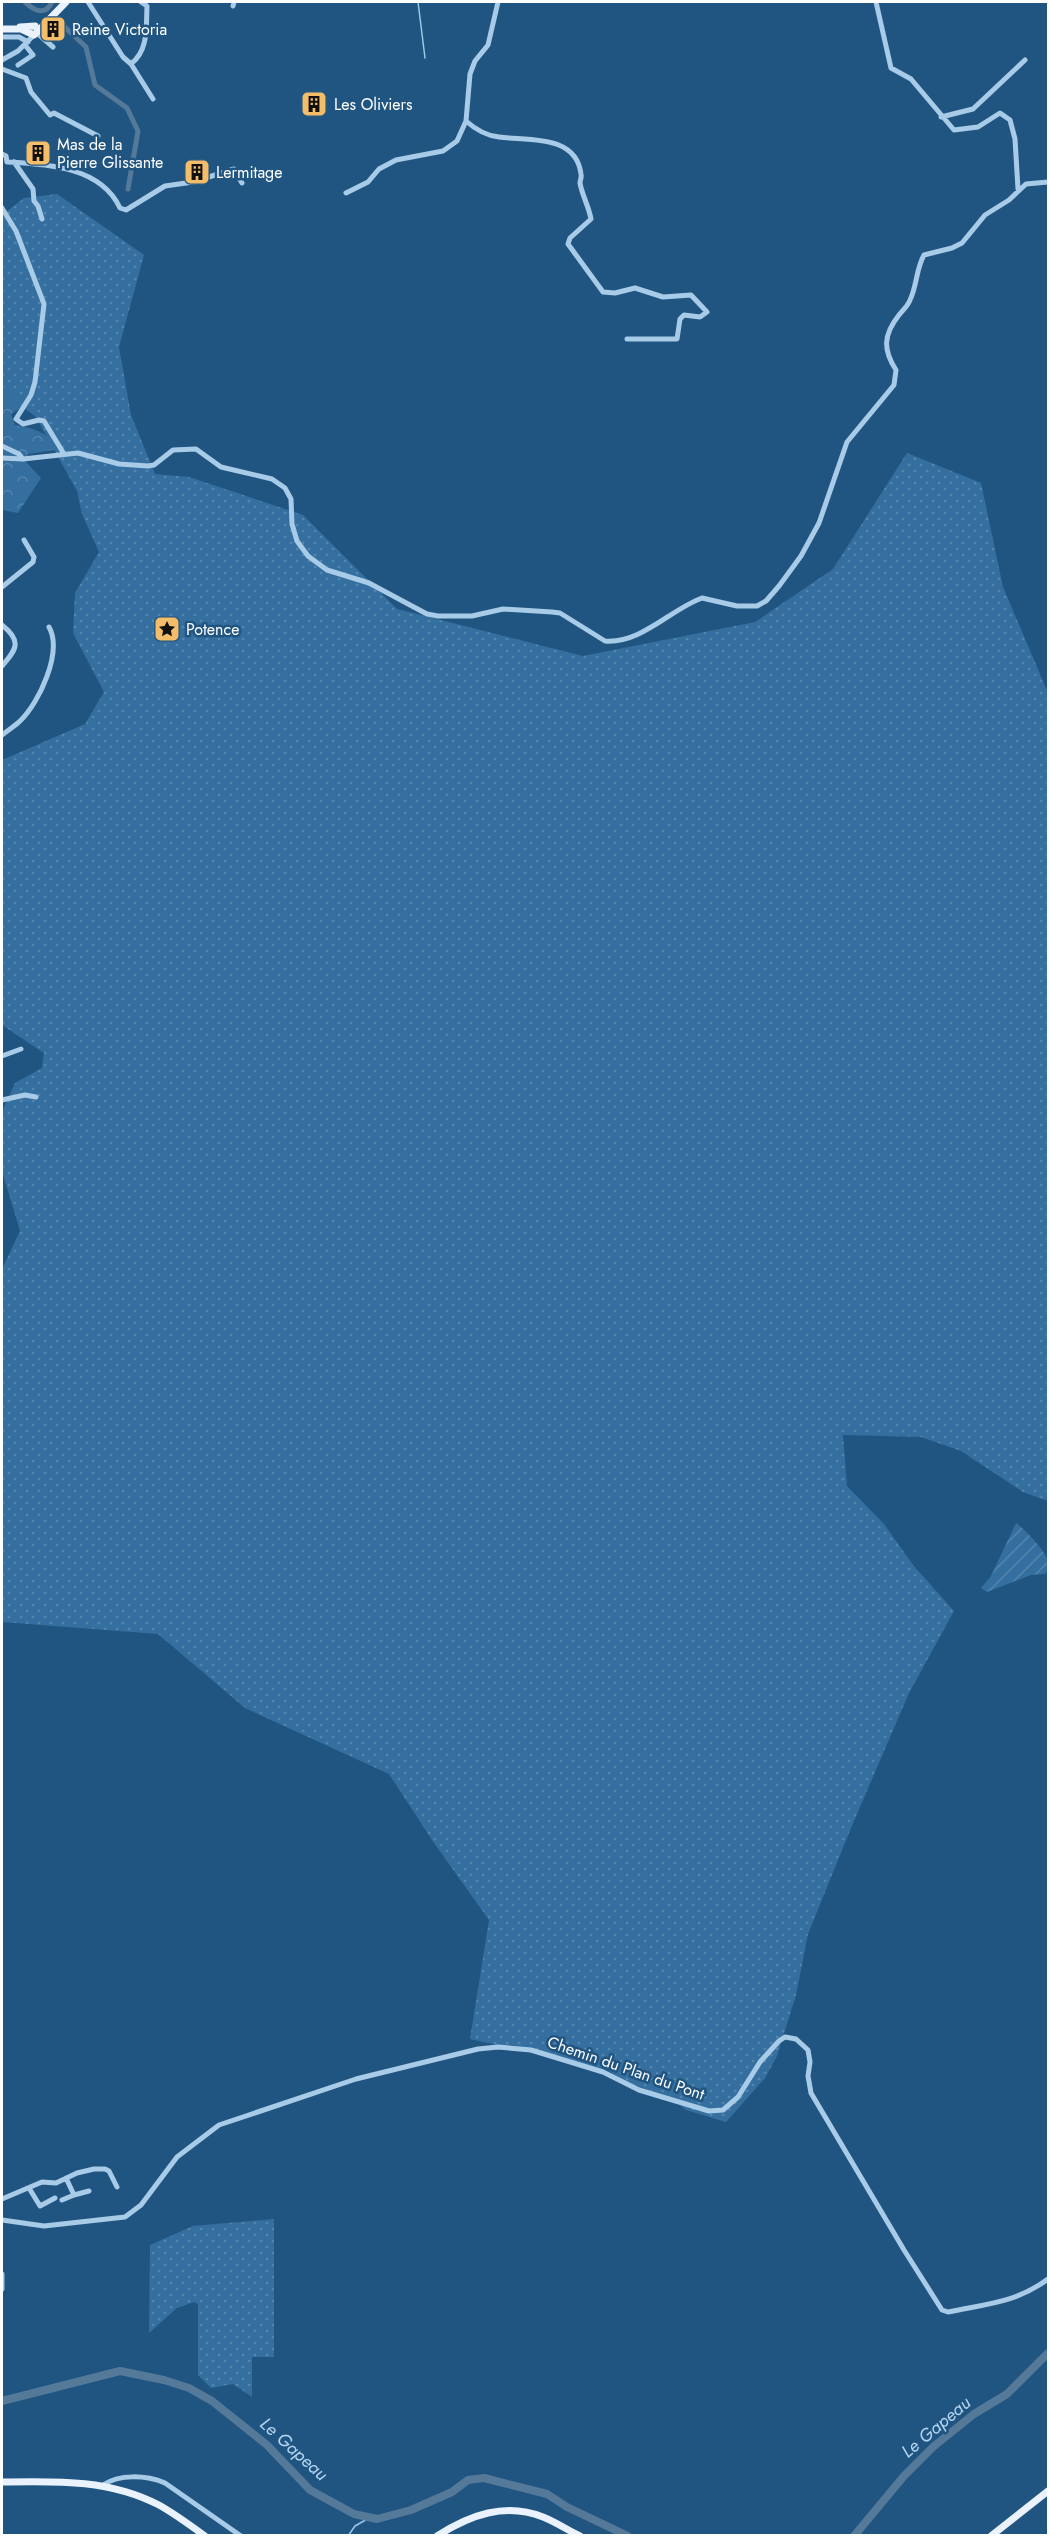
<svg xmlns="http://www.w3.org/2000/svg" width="1050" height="2537" viewBox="0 0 1050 2537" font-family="Jost,sans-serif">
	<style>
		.grass { fill: url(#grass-dots) }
		.forest { fill: url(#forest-crowns) }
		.garden { fill: url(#garden-furrows) }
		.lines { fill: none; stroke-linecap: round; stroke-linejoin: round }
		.stream { stroke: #9bc8e9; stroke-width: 1.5 }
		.canal { stroke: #547999; stroke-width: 5 }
		.river { stroke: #547999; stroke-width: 8 }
		.minor { stroke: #a8cbe8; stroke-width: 5 }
		.major { stroke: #eaf3fd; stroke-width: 7 }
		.labels { text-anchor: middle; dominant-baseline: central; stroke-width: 5; stroke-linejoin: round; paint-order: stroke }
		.poi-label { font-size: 16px; fill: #fff; stroke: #215581; text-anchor: start }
		.street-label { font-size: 16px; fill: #fff; stroke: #215581 }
		.water-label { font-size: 18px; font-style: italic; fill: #b3d5ef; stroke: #215581 }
	</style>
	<defs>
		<pattern id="grass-dots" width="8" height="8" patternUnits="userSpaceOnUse" patternTransform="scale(1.5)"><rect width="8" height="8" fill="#356f9f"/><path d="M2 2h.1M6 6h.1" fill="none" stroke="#5385ad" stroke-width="1.8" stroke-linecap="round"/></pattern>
		<pattern id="forest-crowns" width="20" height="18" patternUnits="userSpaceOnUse" patternTransform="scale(1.5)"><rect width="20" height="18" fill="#356f9f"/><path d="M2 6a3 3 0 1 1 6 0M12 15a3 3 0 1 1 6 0" fill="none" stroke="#5385ad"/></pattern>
		<pattern id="garden-furrows" width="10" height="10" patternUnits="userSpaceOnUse" patternTransform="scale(1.5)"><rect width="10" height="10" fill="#356f9f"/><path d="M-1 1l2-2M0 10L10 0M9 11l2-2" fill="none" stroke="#5385ad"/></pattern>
	</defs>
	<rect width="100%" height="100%" fill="#215581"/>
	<path class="grass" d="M57,194L144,255L119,347L131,415L155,474L189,477L303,515L397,609L583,656L755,622L833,569L907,453L981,483L1003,587L1048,693V1501L1023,1492L961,1451L921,1437L843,1435L847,1486L884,1524L913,1565L954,1611L909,1693L851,1828L808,1934L796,1995L777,2056L765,2078L726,2122L686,2110L674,2100L629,2083L607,2070L470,2039L489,1920L434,1843L389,1774L245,1708L158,1634L2,1622V1269L20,1231L2,1171V1112L15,1083L42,1068L44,1053L2,1025V760L85,724L104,692L73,633L75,593L99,552L82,514L77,491L36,417L2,390V215L24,198Z
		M274,2219V2357H252V2397L233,2384L211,2388L198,2375V2304L194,2302L177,2308L149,2333L150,2245L193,2226Z"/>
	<path class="forest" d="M5,388H11L22,407L11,414L15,425C32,428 44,431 56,444L54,450L28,454L26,462L41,478L18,513L2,510V394Z"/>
	<path class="garden" d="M1016,1523C1024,1528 1045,1551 1048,1560C1050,1565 1048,1570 1045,1574L1031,1575L987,1592L981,1588L991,1576Z"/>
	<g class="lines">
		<path class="stream" d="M418,2L425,58
			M348,2536L355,2526L369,2518"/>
		<path class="canal" d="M25,2C34,11 46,16 52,2
			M56,19L86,47L95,85L127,108L138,131L128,189"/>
		<path class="river" d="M2,2401L120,2371L164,2380L189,2388L212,2401L267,2445L310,2490L354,2514L377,2519L411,2510L452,2492L468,2480L484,2478L547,2494L567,2507L628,2536
			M854,2536L904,2476L933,2447L974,2414L1007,2394L1048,2353"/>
		<path class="minor" d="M88,2L123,57L131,64L153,99
			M876,2L891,68L911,79L954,130L978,127L1000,113L1010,120L1015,139L1018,189
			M233,6L234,2
			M37,33L53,47
			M2,37H19L28,42
			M2,60L18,51L34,35
			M131,64C149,50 146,26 147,6L141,2
			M18,65L33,55L25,45
			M2,69L26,78L31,92L50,115L54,113L98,136
			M941,117L973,109L1025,60
			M466,121C475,129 487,136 499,137C528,141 576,134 581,174C582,177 580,180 580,183C582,195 589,207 591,219L570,238L568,244L603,292L615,293L635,288L663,297L691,295L707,312L700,317L684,315L680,319L677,339H627
			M2,154L6,156L7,162C48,164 101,167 120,208L126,210L165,186L193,182L234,169L242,183
			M14,162L33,189L34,201L38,206L42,219
			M346,193L368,182L379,169L396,160L443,151L457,141L466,121L470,74L475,61L488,45L498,2
			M2,208L16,231L44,304L35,382L31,395L16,419L23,424L39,420L44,421L64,454
			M2,446L19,454L23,459
			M2,458L23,459L78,453L119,464L148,466L154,465L173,450L196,449L221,467L272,479L285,488L291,499L292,524L297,541L308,556L327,570L369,583L410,605L427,614L438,616H472L503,609L552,612L560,613L605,641C641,644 671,609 702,598L737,606H757L766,601L779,586L801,556L819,523L847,442L894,385L896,370C883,350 883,335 899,315C902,311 908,306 910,300C917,286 916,269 924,255L952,248L962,243L985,215L1009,200L1026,184L1048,182
			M2,587L33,562L34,557L24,540
			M2,625C22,641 17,649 2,666
			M2,735C8,730 15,726 20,721C39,703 63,652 49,627
			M2,1056L21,1049
			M2,1100L25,1095L36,1097
			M29,2188L40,2206L55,2198
			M74,2195L89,2191
			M2,2199L42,2182L56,2183L77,2173L94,2169H105L109,2171L117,2187
			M62,2200L74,2195L66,2178
			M2,2220L44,2226L125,2217L141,2205L177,2157L219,2125L356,2079L478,2049L498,2047L531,2050L603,2072L639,2090L709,2111L723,2110L738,2097L760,2062L779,2041L785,2037L796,2039L808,2050L810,2062L808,2076L811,2093L904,2250L942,2310L948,2312C985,2304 1016,2303 1048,2279
			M2,2274V2289
			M103,2485C119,2474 146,2475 165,2483L241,2536"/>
		<path class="major" d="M20,27L35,26
			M2,29H21L34,35L66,2
			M2,2482C56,2481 109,2479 159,2505C175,2514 190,2525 205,2536
			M437,2536C470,2515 505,2502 543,2517C556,2522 567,2530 580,2536
			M991,2536L1048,2491"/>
	</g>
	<defs>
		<g id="building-square" transform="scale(1.35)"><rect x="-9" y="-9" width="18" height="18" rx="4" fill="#f4bd69" stroke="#215581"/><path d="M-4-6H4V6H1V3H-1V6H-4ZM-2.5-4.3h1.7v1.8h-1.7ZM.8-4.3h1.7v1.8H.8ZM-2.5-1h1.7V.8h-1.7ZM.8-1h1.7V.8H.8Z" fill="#111"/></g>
		<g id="sight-square" transform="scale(1.35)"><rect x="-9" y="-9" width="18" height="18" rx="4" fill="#f4bd69" stroke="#215581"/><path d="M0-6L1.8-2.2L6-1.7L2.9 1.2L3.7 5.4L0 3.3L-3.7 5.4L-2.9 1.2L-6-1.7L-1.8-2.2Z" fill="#111"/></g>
	</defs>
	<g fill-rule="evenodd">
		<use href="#building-square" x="53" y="29"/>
		<use href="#building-square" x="314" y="104"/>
		<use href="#building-square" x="38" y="153"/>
		<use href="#building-square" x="197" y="172"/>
		<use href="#sight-square" x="167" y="629"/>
	</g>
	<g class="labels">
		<g class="poi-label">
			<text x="72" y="29">Reine Victoria</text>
			<text x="334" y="104">Les Oliviers</text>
			<text x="57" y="144">Mas de la<tspan x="57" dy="18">Pierre Glissante</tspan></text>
			<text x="216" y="172">Lermitage</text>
			<text x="186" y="629">Potence</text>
		</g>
		<g class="street-label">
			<text transform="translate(626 2068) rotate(19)">Chemin du Plan du Pont</text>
		</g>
		<g class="water-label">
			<text transform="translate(936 2427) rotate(-40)">Le Gapeau</text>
			<text transform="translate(294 2449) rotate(42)">Le Gapeau</text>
		</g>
	</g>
	<rect width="1050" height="2537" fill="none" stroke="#ffffff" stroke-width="6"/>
</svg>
